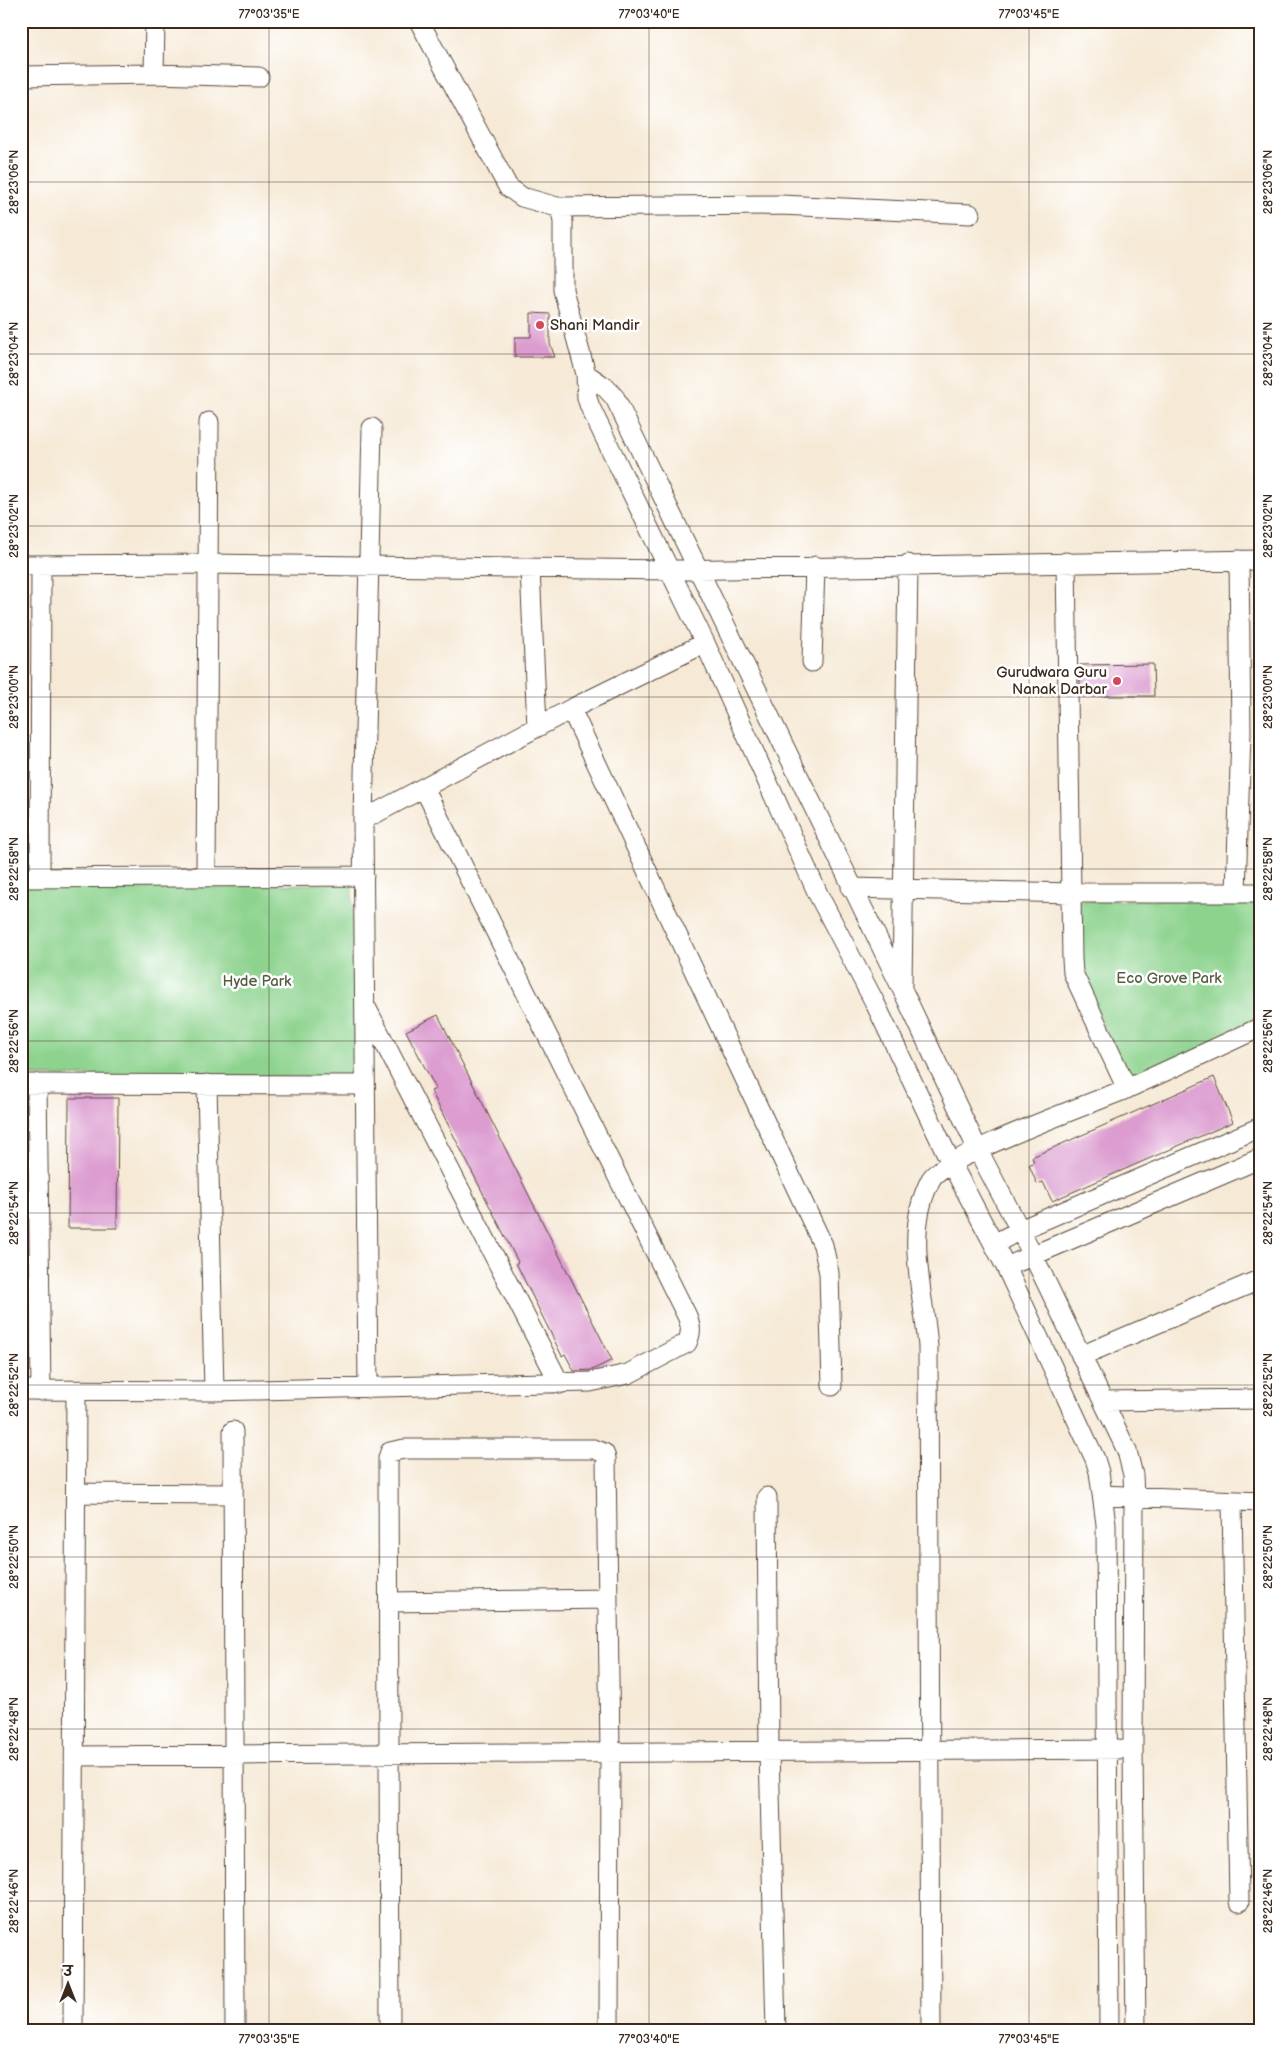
<svg xmlns="http://www.w3.org/2000/svg" width="1282" height="2052" viewBox="0 0 1282 2052" font-family="'Balsamiq Sans','Playpen Sans Deva',sans-serif">
	<style>
		.green { fill: #8dd38e; stroke: #647e56 }
		.building { fill: #dc9cd0 }
		.lines { fill: none; stroke-linecap: round; stroke-linejoin: round }
		.street-casing { stroke: #57473a; stroke-width: 21 }
		.street { stroke: #fff; stroke-width: 19 }
		.ticks { fill: none; stroke: #3b2a1e; stroke-width: 1; stroke-opacity: 0.45 }
		.poi-dot { fill: #d1495b; stroke: #fff; stroke-width: 2 }
		.labels { text-anchor: middle; dominant-baseline: central; stroke-width: 5; stroke-linejoin: round; paint-order: stroke }
		.poi-label { font-size: 15px; fill: #3b2a1e; stroke: #fff; text-anchor: start }
		.park-label { font-size: 15px; fill: #545d40; stroke: #fff }
		.neatline { fill: none; stroke: #3b2a1e; stroke-width: 2 }
		.ticks-label { font-size: 12px; text-anchor: middle; fill: #3b2a1e }
	</style>
	<rect width="100%" height="100%" fill="#fff"/>
	<filter id="ink" filterUnits="userSpaceOnUse"><feTurbulence type="fractalNoise" baseFrequency=".02" numOctaves="2"/><feDisplacementMap in="SourceGraphic" scale="10" xChannelSelector="R" yChannelSelector="G"/><feConvolveMatrix kernelMatrix="1 2 1 2 8 2 1 2 1" color-interpolation-filters="sRGB"/></filter>
	<filter id="wash" filterUnits="userSpaceOnUse"><feTurbulence type="fractalNoise" baseFrequency=".0096" numOctaves="4" result="noise"/><feDisplacementMap in="SourceGraphic" scale="20" xChannelSelector="R" yChannelSelector="G"/><feGaussianBlur stdDeviation="1.12" result="paint"/><feColorMatrix in="noise" values="0 0 0 0 0 0 0 0 0 0 0 0 0 0 0 0 0 1.4 0 .05"/><feComposite in="paint" operator="in"/></filter>
	<g filter="url(#wash)">
		<rect width="100%" height="100%" fill="#f6ead7"/>
		<path class="green" d="M352,884L356,1077L21,1076V886Z
			M1261,898V1021L1128,1082L1079,969L1078,901Z"/>
		<g id="blocks">
			<path class="building" d="M531,313L550,314V344L555,357H515V337H531Z
				M1153,664L1154,696H1080V665Z
				M438,1015L612,1360L592,1370L574,1371L565,1354L562,1356L516,1263L518,1262L431,1091L436,1089L406,1031Z
				M1214,1077L1233,1122L1052,1201L1043,1182L1037,1184L1029,1165L1034,1162L1032,1157Z
				M69,1098H118L117,1228H68Z"/>
		</g>
	</g>
	<g filter="url(#ink)">
		<use href="#blocks" fill-opacity="0" stroke="#57473a" stroke-width="1"/>
		<g class="lines">
			<g class="street-casing">
				<path id="street" d="M419,21L508,187L522,197L557,207L561,211L563,222V290L586,374L587,398L590,407L705,643L818,894L874,1001L951,1163L1006,1267L1095,1459L1099,1472L1106,1524L1109,2031
					M154,74L259,77
					M21,76L154,74L155,21
					M557,207L781,205L970,214
					M586,374L605,387L615,398L902,989L978,1150L1033,1255L1127,1451L1133,1475L1134,1498L1133,1748L1136,2031
					M1066,562L1072,959L1073,973L1127,1089
					M21,565L209,564L669,570L1261,560
					M530,568L537,727
					M812,662L815,566
					M571,709L823,1245L829,1273L832,1386
					M363,820L571,709L705,643
					M206,877L209,422
					M21,878L364,876
					M40,878L41,565
					M851,888L1072,893H1261
					M1236,893L1241,733L1239,560
					M902,985L908,564
					M367,1009L560,1384
					M21,1084L365,1085
					M37,1084L41,1391
					M207,1084L214,1391
					M994,1244L1020,1230L1261,1127
					M1006,1267L1261,1158
					M1081,1356L1261,1279
					M368,1388L363,820L372,428
					M21,1390L214,1391L590,1382L628,1374L687,1343C692,1332 691,1326 687,1316L424,788
					M1103,1401L1261,1399
					M233,1431L235,2031
					M76,1493L233,1494
					M1102,1495L1261,1502
					M767,1497L769,1751L776,2031
					M1232,1502L1239,1902
					M388,1602L608,1599
					M76,1756L1119,1749
					M390,2029L388,1458L390,1452L404,1449H594L604,1453L606,1458L610,1752L609,2031
					M73,2031L76,1391
					M931,2031L928,1347C924,1292 903,1232 931,1179C944,1156 1093,1103 1126,1089C1171,1069 1216,1048 1261,1027"/>
			</g>
			<use href="#street" class="street"/>
		</g>
	</g>
	<path class="ticks" d="M269,21V2031M649,21V2031M1029,21V2031M21,182H1261M21,354H1261M21,526H1261M21,697H1261M21,869H1261M21,1041H1261M21,1213H1261M21,1385H1261M21,1557H1261M21,1729H1261M21,1901H1261"/>
	<g class="poi-dot">
		<circle cx="540" cy="325" r="5"/>
		<circle cx="1117" cy="681" r="5"/>
	</g>
	<g class="labels">
		<g class="poi-label">
			<text x="550" y="325">Shani Mandir</text>
			<text x="1107" y="672" text-anchor="end">Gurudwara Guru<tspan x="1107" dy="17">Nanak Darbar</tspan></text>
		</g>
		<g class="park-label">
			<text x="1169" y="978">Eco Grove Park</text>
			<text x="257" y="981">Hyde Park</text>
		</g>
	</g>
	<rect width="1282" height="2052" fill="none" stroke="#fff" stroke-width="55"/>
	<g transform="translate(68 1984)" stroke="#ffffff" stroke-width="4" paint-order="stroke">
	<path d="M0-4L9 19L0 12L-9 19Z" fill="#3b2a1e"/>
	<text y="-8" font-size="14" font-weight="bold" text-anchor="middle" fill="#3b2a1e">उ</text>
	</g>
	<rect x="28" y="28" width="1226" height="1996" class="neatline"/>
	<g class="ticks-label">
		<text x="269" y="18">77°03'35"E</text>
		<text x="649" y="18">77°03'40"E</text>
		<text x="1029" y="18">77°03'45"E</text>
		<text transform="translate(14 182) rotate(-90)" y="4">28°23'06"N</text>
		<text transform="translate(1268 182) rotate(-90)" y="4">28°23'06"N</text>
		<text transform="translate(14 354) rotate(-90)" y="4">28°23'04"N</text>
		<text transform="translate(1268 354) rotate(-90)" y="4">28°23'04"N</text>
		<text transform="translate(14 526) rotate(-90)" y="4">28°23'02"N</text>
		<text transform="translate(1268 526) rotate(-90)" y="4">28°23'02"N</text>
		<text transform="translate(14 697) rotate(-90)" y="4">28°23'00"N</text>
		<text transform="translate(1268 697) rotate(-90)" y="4">28°23'00"N</text>
		<text transform="translate(14 869) rotate(-90)" y="4">28°22'58"N</text>
		<text transform="translate(1268 869) rotate(-90)" y="4">28°22'58"N</text>
		<text transform="translate(14 1041) rotate(-90)" y="4">28°22'56"N</text>
		<text transform="translate(1268 1041) rotate(-90)" y="4">28°22'56"N</text>
		<text transform="translate(14 1213) rotate(-90)" y="4">28°22'54"N</text>
		<text transform="translate(1268 1213) rotate(-90)" y="4">28°22'54"N</text>
		<text transform="translate(14 1385) rotate(-90)" y="4">28°22'52"N</text>
		<text transform="translate(1268 1385) rotate(-90)" y="4">28°22'52"N</text>
		<text transform="translate(14 1557) rotate(-90)" y="4">28°22'50"N</text>
		<text transform="translate(1268 1557) rotate(-90)" y="4">28°22'50"N</text>
		<text transform="translate(14 1729) rotate(-90)" y="4">28°22'48"N</text>
		<text transform="translate(1268 1729) rotate(-90)" y="4">28°22'48"N</text>
		<text transform="translate(14 1901) rotate(-90)" y="4">28°22'46"N</text>
		<text transform="translate(1268 1901) rotate(-90)" y="4">28°22'46"N</text>
		<text x="269" y="2043">77°03'35"E</text>
		<text x="649" y="2043">77°03'40"E</text>
		<text x="1029" y="2043">77°03'45"E</text>
	</g>
</svg>
